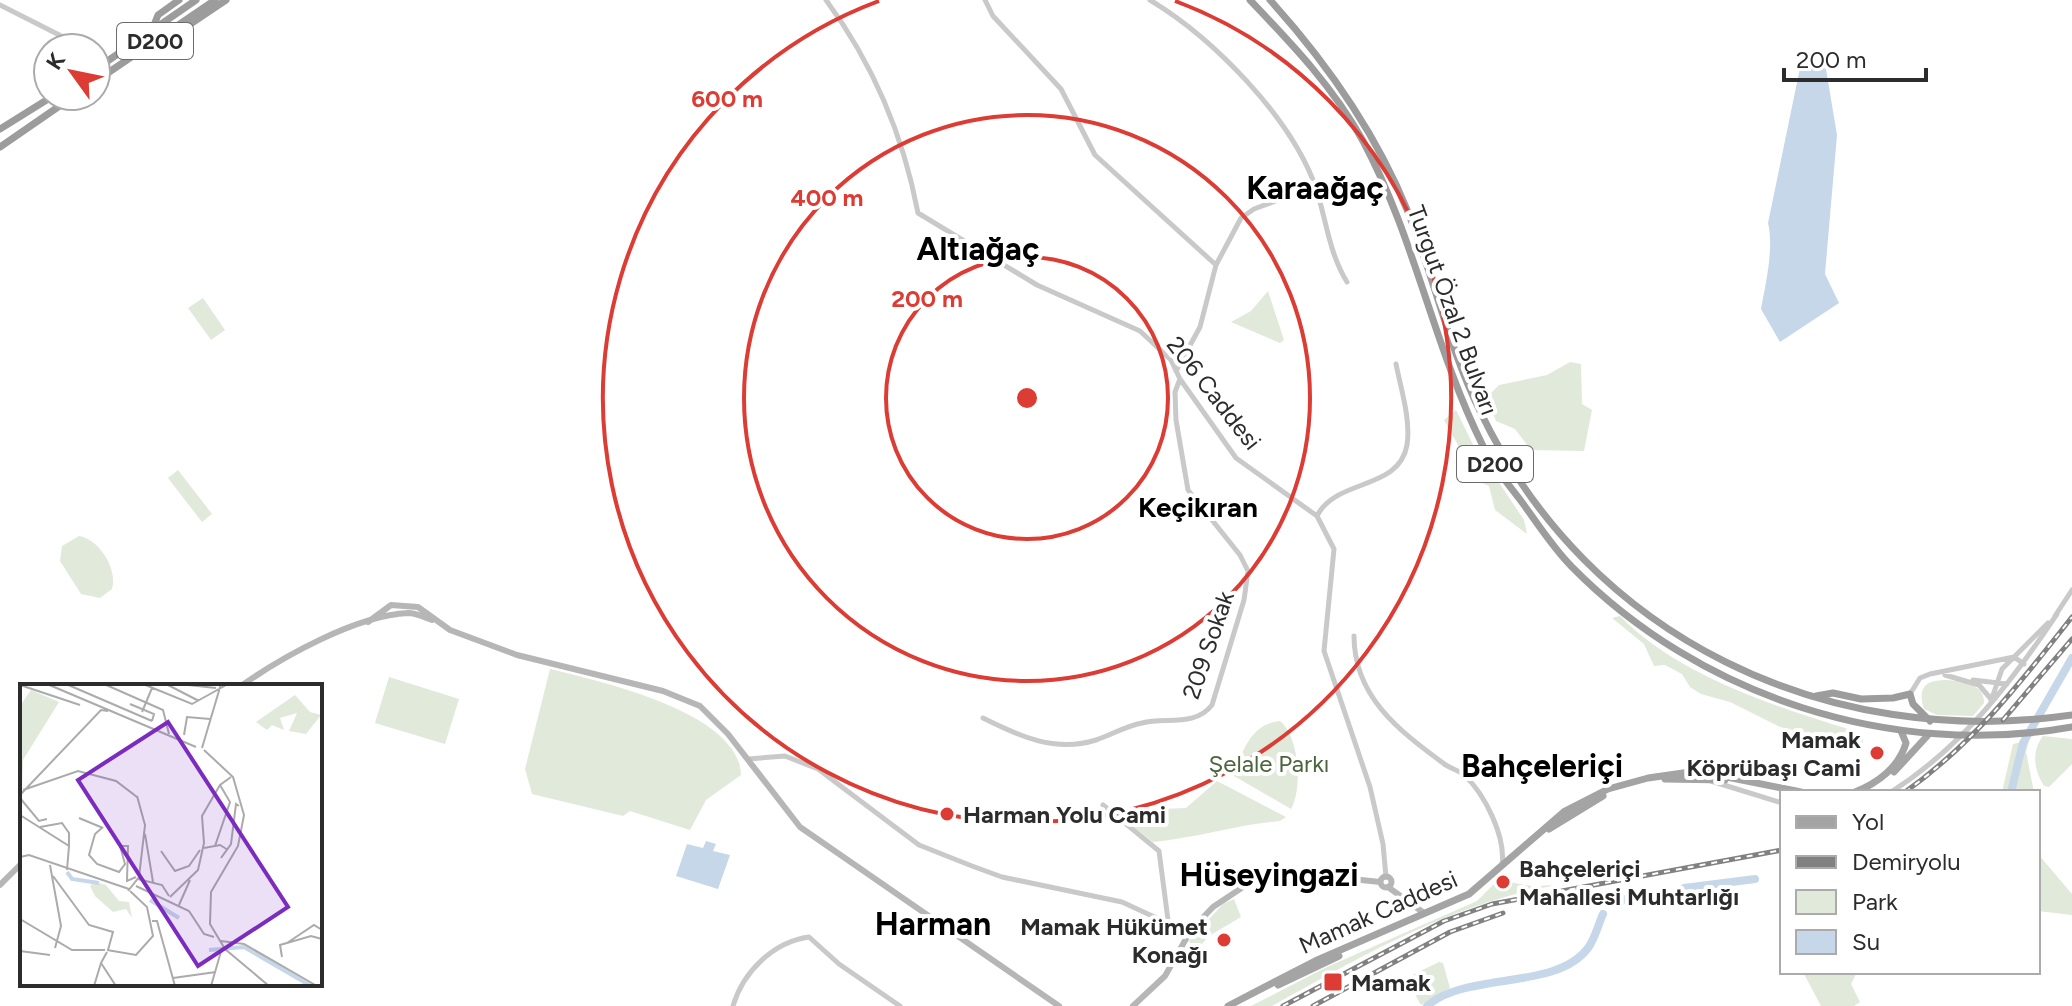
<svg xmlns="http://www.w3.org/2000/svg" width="2072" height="1006" viewBox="0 0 2072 1006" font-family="Figtree,sans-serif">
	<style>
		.green { fill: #e0e9da }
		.water { fill: #c6d7e9 }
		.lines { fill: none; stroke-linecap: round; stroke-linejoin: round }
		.river { stroke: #c6d7e9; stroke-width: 8 }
		.tertiary { stroke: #c9c9c9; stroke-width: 5 }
		.secondary { stroke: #b6b6b6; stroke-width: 6 }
		.primary { stroke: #a4a4a4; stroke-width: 7 }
		.trunk { stroke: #9c9c9c; stroke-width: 7 }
		.rail-casing { stroke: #818181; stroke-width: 5 }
		.rail { stroke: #fff; stroke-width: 2; stroke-dasharray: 6; stroke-linecap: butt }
		.ring { fill: none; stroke: #dc3c34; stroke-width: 4 }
		.poi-dot { fill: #dc3c34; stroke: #fff; stroke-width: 3 }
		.labels { text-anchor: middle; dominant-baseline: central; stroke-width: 8; stroke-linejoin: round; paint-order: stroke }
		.shield { fill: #fff; stroke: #6b6b6b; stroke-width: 2 }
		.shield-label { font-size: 22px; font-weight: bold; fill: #2c2c2c }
		.street-label { font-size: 24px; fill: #2c2c2c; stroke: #fff }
		.poi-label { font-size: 24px; font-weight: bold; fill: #2c2c2c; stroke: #fff; text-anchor: start }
		.park-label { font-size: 24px; fill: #4a653c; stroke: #fff }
		.quarter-label { font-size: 28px; font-weight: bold; fill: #000; stroke: #fff }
		.district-label { font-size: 32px; font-weight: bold; fill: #000; stroke: #fff }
		.inset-river { fill: none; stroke: #c6d7e9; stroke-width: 4 }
		.inset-road { fill: none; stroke: #ababab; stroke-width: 2 }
		.view { fill: #7b2cbf; fill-opacity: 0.15; stroke: #7b2cbf; stroke-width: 4 }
		.inset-edge { fill: none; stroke: #2c2c2c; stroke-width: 4 }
		.centre { fill: #dc3c34; stroke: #fff; stroke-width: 4 }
		.ring-label { font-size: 24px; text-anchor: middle; font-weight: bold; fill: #dc3c34; stroke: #fff; stroke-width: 8; stroke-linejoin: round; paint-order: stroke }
	</style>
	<rect width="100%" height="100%" fill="#fff"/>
	<path class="green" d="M1268,291L1284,340L1280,343L1231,322L1251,311Z
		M203,298L225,330L211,340L188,308Z
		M1570,362L1581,364L1582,404L1592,410L1584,451L1531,450L1515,429L1496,421L1486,398L1499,385L1547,375Z
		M1456,410L1490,479L1498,481L1524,520L1527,534L1495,510L1489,486L1478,481L1444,420Z
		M178,470L212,514L202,522L168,478Z
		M79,536C99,539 118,569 112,589L100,598L81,594L60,561L62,546Z
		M1620,616C1680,678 1783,709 1864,734L1862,746L1780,727L1730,702L1701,694L1690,687L1682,674L1665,665L1654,666L1644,644L1612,618Z
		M550,669C598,681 740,712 741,775L706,800L690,830L630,811L623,816L532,794L525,769Z
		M389,677L459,699L445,744L375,723Z
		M1946,680C1962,681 1985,684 1984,703L1973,716L1937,715L1924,709C1917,688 1925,680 1946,680Z
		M1280,721C1299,736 1303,788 1291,809L1234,776C1242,751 1251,724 1280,721Z
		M2043,736L2072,739V764L2049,787L2044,786C2034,770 2031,752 2043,736Z
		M2029,741L2026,752L2034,792H2002L2013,744Z
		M1217,781L1286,817L1280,821C1236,825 1196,838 1153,842L1114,811L1186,808Z
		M2038,854L2072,894V915L2038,911Z
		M1498,880L1532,886L1559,885C1456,901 1362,956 1272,1006H1251L1327,967L1477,901Z
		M1234,899L1241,917L1209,936L1194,953L1189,941L1223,904Z
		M1439,962L1443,963L1450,988L1421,1005L1406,978Z
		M1803,972H1857L1851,984L1860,1002L1854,1006H1821Z"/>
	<path class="water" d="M1809,62L1826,69L1837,135L1825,274L1839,303L1780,342L1761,309C1766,282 1774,248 1768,223L1800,68Z
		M706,841L716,844L713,851L730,855L718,889L676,876L687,844L703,848Z"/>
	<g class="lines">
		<path class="river" d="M2011,792L2023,743L2072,658
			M1684,888L1755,879
			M1610,903L1647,894
			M1427,1006C1467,971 1556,991 1588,948C1595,939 1598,925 1603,914"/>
		<path class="tertiary" d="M826,0C874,65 903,134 918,213L1037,285L1140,331L1171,360L1180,379L1236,458L1317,516L1334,549L1324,651L1370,787L1383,844L1386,877
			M985,0L993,16L1061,89L1095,155L1216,265
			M1150,0C1213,38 1291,117 1316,188C1326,219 1329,253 1347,282
			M0,5L85,48
			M96,54L109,61
			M1176,371L1200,327L1216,265L1241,218L1254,209L1315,186
			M1317,516C1336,478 1399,491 1407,445C1411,420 1401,389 1396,364
			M2055,616L2072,590
			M1354,636C1354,696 1398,730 1443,763C1449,768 1458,770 1464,775C1485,794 1506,837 1502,865
			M1945,675L1979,685L1991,699
			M1973,680L2007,684
			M1910,694L1920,678L1930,674L2014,657L2024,664
			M1991,701L2002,669L2048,623
			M983,718C1019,736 1055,753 1096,740C1111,735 1126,726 1142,723C1166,717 1195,727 1212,705L1244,600L1248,571L1240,555L1188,490L1176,420L1175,392L1180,379
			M748,759L785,756L818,769L919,845L972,866L1002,877L1122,902L1189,933
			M1711,781L1782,803
			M1891,792C1962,747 2011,683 2057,614
			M1103,805L1159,851L1168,920
			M733,1006C743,972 773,942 809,937L839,964L900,1006"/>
		<path class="secondary" d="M368,622L391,605L418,607L450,630L517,655L663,691L700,706L728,734L800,827L1059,1006
			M241,686C282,657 357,615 408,613C416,613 424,617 432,620
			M1380.5 882a5.5 5.5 0 1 1 11 0a5.5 5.5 0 1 1-11 0Z
			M0,885L22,863
			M1388,887L1424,913
			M1133,1006L1165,976L1191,930L1213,907L1258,877L1314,875L1380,882"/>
		<path class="primary" d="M1894,772L1929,734
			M1665,779L1725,780
			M1855,792C1878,783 1899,767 1906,743L1901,731
			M1549,829L1603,796
			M1278,985L1339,956
			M1228,1006L1315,961L1469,894L1565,811L1608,789L1648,778L1697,771L1801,792"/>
		<path class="trunk" d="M1250,0C1292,44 1334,88 1363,141C1415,238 1434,348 1483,446C1493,467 1510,486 1524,505C1539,526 1554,549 1572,567C1700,697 1892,759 2072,727
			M1270,0C1327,63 1376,133 1408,212C1434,278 1449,348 1480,411C1589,639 1827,750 2072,715
			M152,30L158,15L179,0
			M160,39L171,37L226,0
			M96,69L196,0
			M96,81L215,0
			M0,129L53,96
			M0,147L74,96
			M1816,696L1833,693L1861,699L1893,698L1910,694L1913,704L1930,721"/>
		<g class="rail-casing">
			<path id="rail" d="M2003,720L2072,639
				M1905,792C1973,744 2021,682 2072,617
				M1283,1006L1444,921L1492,904L1782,850
				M1313,1006L1450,932L1503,913"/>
		</g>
		<use href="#rail" class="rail"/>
	</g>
	<g class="ring">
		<circle cx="1027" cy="398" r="141"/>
		<circle cx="1027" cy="398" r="283"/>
		<path d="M1175 1A424 424 0 1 1 879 1"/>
	</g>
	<g class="poi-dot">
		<circle cx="1877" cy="753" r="8"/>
		<circle cx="947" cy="814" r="8"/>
		<circle cx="1503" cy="882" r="8"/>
		<circle cx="1224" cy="940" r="8"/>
		<rect x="1323" y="972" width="20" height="20" rx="4"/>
	</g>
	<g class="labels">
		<g class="shield">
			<rect x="117" y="23" width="76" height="36" rx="6"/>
			<rect x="1457" y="446" width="76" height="36" rx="6"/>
		</g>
		<g class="shield-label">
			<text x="155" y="41">D200</text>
			<text x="1495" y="464">D200</text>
		</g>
		<g class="street-label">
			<text transform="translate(1453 310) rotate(70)">Turgut Özal 2 Bulvarı</text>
			<text transform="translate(1214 393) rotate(52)">206 Caddesi</text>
			<text transform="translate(1208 645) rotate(-71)">209 Sokak</text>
			<text transform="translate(1378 912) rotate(-24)">Mamak Caddesi</text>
		</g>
		<g class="poi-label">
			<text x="1861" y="739" text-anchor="end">Mamak<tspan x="1861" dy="28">Köprübaşı Cami</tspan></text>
			<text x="963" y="814">Harman Yolu Cami</text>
			<text x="1519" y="868">Bahçeleriçi<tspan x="1519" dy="28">Mahallesi Muhtarlığı</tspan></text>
			<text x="1208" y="926" text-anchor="end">Mamak Hükümet<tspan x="1208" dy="28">Konağı</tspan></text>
			<text x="1351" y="982">Mamak</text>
		</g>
		<g class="park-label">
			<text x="1269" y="763">Şelale Parkı</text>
		</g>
		<g class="quarter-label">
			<text x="1198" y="507">Keçikıran</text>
		</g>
		<g class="district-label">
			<text x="1315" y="188">Karaağaç</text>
			<text x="978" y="249">Altıağaç</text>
			<text x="1542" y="766">Bahçeleriçi</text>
			<text x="1269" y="875">Hüseyingazi</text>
			<text x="933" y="924">Harman</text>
		</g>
	</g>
	<g transform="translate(20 684)">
		<rect width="302" height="302" fill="#fff"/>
		<path d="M11,6L39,18L3,76L2,106L0,22ZM275,11L290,28L301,31L286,50L269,47L277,29L260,34L264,46L252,41L247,46L236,38ZM75,198L86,201L99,217L109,218L112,234L106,225L93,228L75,212L70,202Z" fill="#e0e9da"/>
		<path class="inset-river" d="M47,188L52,195L79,199M130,216L159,234M189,266L224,263L291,302"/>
		<path class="inset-road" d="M27,0L176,63M46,0L132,37M84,0L143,26L149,50M123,0L172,20L208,0M159,0L196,4M0,1L60,21M148,1L179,17M110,20L134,30L132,37M122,28L132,4M164,51L167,33L190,35M182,64L201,0M184,66L213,93L224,131L218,162L191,208L190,240L205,265L249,302M3,106L58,87L96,97L117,113M0,111L81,26L88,27M0,114L19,137L27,135M0,131L49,162L47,186M59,134L83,144M20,143L42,139L49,149V162M83,143L75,150L69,171L77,180L99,188L105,180L100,162H108L107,197L116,193M125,150L133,198M195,162L210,118L200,101M184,164L200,161L208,166M141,167L155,187L169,182L180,166M0,173L9,171L109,205M201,174L211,160L216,120L219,122M30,181L41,242L35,264M33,192L69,241L93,248L88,266M118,195L142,201L149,212M116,202L169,227L184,250L194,253M108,207L119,193L125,141L117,112M150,213L178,186L184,159L182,132L200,101L211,93M159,221L170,196M0,235L52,266H85M132,237H137L155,302M201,257L224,260L297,302M267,259L294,241L302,246M87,266L116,271L133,252L127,223L110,207M0,267L30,271M87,268L81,279L96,302M262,273L260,261L291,252L302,255M153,294L196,288M74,302L81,279M191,302L202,264"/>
		<path class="view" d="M148,38L268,223L178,282L58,96Z"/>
		<rect width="302" height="302" class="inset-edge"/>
	</g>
	<circle cx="1027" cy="398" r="12" class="centre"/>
	<g class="ring-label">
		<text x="727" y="107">600 m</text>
		<text x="827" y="206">400 m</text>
		<text x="927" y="307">200 m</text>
	</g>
	<rect x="1780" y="790" width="260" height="184" fill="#ffffff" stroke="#ababab" stroke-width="2"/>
	<rect x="1796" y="816" width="40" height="12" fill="#a4a4a4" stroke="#ababab" stroke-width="2"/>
	<text x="1852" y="830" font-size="24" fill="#2c2c2c">Yol</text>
	<rect x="1796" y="856" width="40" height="12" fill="#818181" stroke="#ababab" stroke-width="2"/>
	<text x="1852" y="870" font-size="24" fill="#2c2c2c">Demiryolu</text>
	<rect x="1796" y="890" width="40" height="24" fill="#e0e9da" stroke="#ababab" stroke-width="2"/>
	<text x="1852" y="910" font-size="24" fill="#2c2c2c">Park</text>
	<rect x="1796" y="930" width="40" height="24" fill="#c6d7e9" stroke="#ababab" stroke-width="2"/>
	<text x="1852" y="950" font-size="24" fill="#2c2c2c">Su</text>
	<g transform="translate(72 72) rotate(303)"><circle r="38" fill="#ffffff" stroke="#ababab" stroke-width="2"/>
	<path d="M0-6L14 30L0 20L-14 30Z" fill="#dc3c34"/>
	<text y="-12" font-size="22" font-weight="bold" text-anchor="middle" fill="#2c2c2c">K</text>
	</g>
	<path d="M1784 68v12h142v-12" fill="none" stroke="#2c2c2c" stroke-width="4"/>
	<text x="1796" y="68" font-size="24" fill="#2c2c2c" stroke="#ffffff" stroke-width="6" paint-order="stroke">200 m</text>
</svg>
